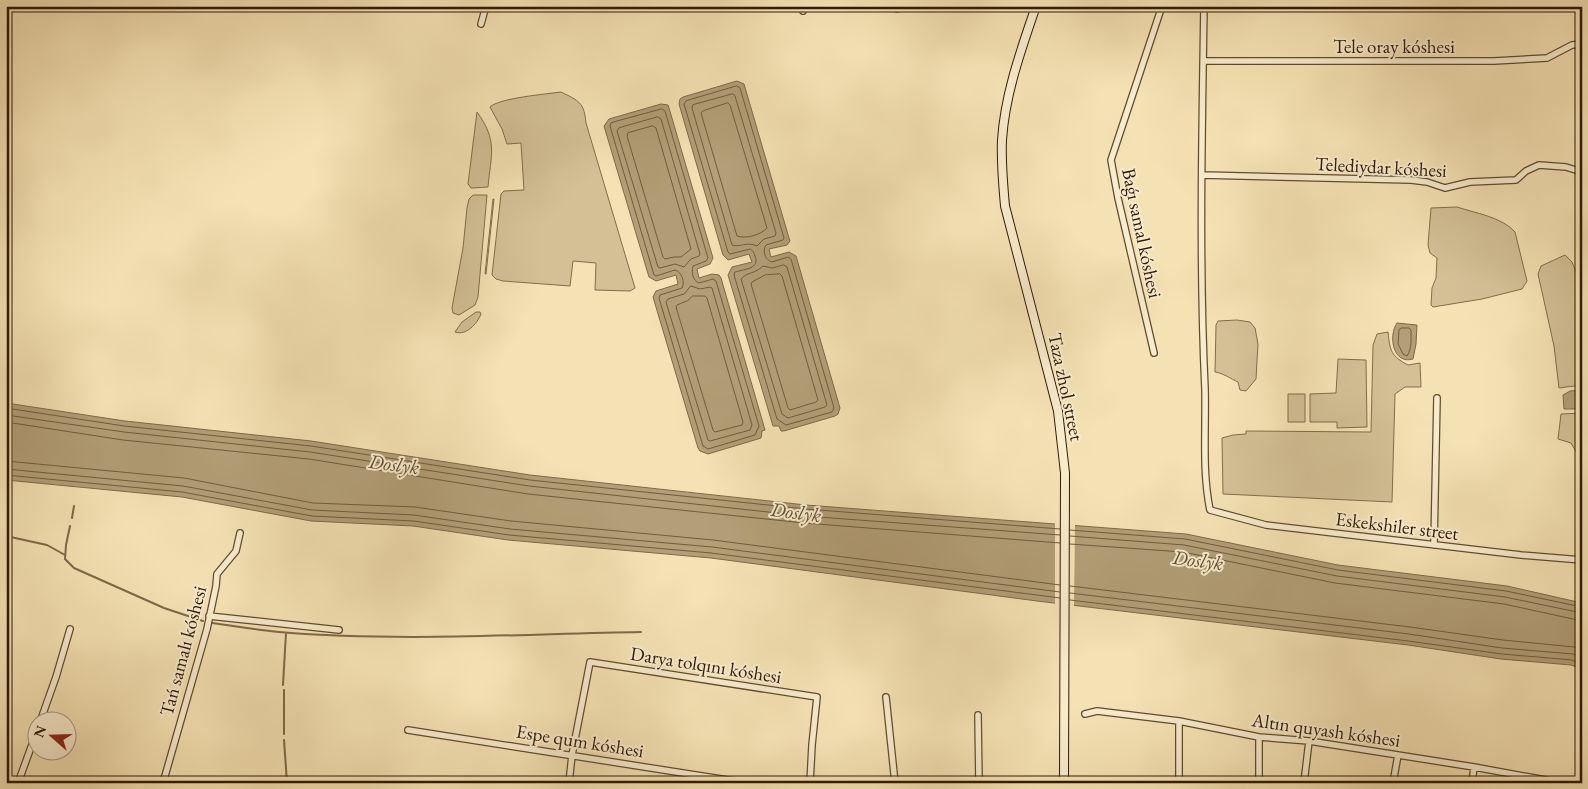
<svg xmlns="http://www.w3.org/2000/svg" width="1588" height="789" viewBox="0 0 1588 789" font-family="'EB Garamond',serif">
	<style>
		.green { fill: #d3c095; stroke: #816d4a }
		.water { fill: #b29e77; stroke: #7e6947 }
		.pier { fill: #f5e2b4 }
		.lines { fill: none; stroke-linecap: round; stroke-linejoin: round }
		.shore { stroke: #705c3c; stroke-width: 1 }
		.stream { stroke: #7e6947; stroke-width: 2 }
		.street-casing { stroke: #604c2d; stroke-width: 8 }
		.secondary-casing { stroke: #2f1a00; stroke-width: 10 }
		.street { stroke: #f8ecce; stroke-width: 5.5 }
		.secondary { stroke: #f8ecce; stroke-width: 8 }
		.labels { text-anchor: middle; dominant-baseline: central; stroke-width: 4; stroke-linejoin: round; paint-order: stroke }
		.street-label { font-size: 19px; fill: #2f1a00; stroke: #f8ecce }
		.water-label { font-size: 20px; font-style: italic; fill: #634f30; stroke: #f8ecce }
	</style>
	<rect width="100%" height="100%" fill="#f5e2b4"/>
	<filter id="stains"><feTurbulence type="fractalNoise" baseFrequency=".004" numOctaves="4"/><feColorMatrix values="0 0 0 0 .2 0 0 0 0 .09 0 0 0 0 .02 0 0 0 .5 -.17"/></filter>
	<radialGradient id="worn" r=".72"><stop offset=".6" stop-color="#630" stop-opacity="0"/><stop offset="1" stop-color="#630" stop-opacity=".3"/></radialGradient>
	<path class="green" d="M561,92C579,101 584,102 586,123L635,288L630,291L595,290L596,263L573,261L570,286L503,281L496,279L492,275L501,194L504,191L524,190L521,143L507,144L502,129L490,107C499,98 547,94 561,92Z
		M477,112C498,141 491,154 488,187L471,188L468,184Z
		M473,195H487L478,297L475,305L459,315L453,313L452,308L463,248L467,208L469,199Z
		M493,199H494L486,274H485Z
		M1457,207C1475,213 1502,217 1515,232L1527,281L1522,289L1482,299L1433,307L1431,305L1432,288L1436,278L1437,258L1430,253L1428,245L1431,208Z
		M1565,255L1572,262L1582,286V385L1559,388L1554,346L1538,274L1541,266Z
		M476,312H480L481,314C477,324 466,336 455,332L462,322Z
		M1237,320L1250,322L1255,328L1258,344L1256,379L1246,391L1240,390L1238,382C1231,379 1223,373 1215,372L1216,325L1218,321Z
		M1388,332C1390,351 1391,356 1408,365L1420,363L1421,387H1405L1395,394L1392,502L1223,494L1222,438L1233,435L1246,434V431L1371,432L1373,345L1377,334Z
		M1338,359L1366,360L1367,427L1337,428V422H1310V394L1336,393Z
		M1288,394H1305V422H1288Z
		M1582,413V454L1578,455L1571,443L1558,439L1561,414Z"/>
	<path class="water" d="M737,81L744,84L789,238L790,241L787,245L769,249L771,257L789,252L796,256L840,408L838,414L835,416L784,431H781L779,426H773L728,275L732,267L752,262L749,254L728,260L723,255L679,104L680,99L683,97Z
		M661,104L668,105L669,108L713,258L710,264L697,269L699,278L712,274L719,275L721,278L765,430L762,431L761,438L758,439L708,454L700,451L698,448L653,297L656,291L678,284L676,275L656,281L649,277L604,126L609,119Z
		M1397,323L1417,325L1416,344L1413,359C1393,365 1388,336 1397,323Z
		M1582,390V409H1564L1563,395L1570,391Z
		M6,403L125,421L311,441L530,475L806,505L1186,534L1338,565L1507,586L1582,603V669L1571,665L1501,659L1408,645L1037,601L711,558L508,540L413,526L311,521L182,497L6,480Z"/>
	<path class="pier" d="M1055,521L1075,523L1074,608L1055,605Z"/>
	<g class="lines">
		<path class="shore" d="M737,86L740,88L784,238L783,240L766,245C762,251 765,260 772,262L788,257L791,259L834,408L832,412L786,425L777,419L734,275L735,272C745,269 760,269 755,256C753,251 754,252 750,249L730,254L728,252L684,104L686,101Z
			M733,94L735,96L776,233L775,236L764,239L757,246C746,241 740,248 732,245L692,108L693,105Z
			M728,103L730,105L767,228C761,235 746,239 737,236L701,113L703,111Z
			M662,109L665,111L708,258L706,261L693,266C691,272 693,281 699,283L713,279L716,281L759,426L755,435L708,449L703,446L659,298L660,295L682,288C685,282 682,272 675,270L656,276L654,275L610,126L611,123Z
			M658,117L661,119L700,254L699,256L691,259L684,267L675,264L660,268L658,267L617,131L619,128Z
			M653,126L656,128L691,249L681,257H674L665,259L663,257L627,136L628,133Z
			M784,265L787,267L827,405L825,407L788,418L782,414L741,279C747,272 755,274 763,266L772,268Z
			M780,274L782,276L818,400L816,402L790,410L788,408L751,284L752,282L765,275Z
			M691,286L700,289L710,287L712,288L752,425L750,430L710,441L708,440L666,302L668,299L684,294Z
			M693,296H705L707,298L743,422L742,425L715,432L713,430L676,307L677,305L687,301Z
			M1402,328H1409L1411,330C1411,338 1412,349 1407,356L1403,354L1398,344L1399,330Z
			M6,408L124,426L311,446L530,480L806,509L1060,529
			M6,415L124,432L310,452L529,486L805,516L1060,535
			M6,422L123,440L309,459L528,494L804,523L1060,543
			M6,461L184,478L313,503L415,507L511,521L713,540L1060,585
			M6,469L183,486L312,510L414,515L510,529L712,547L1060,592
			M6,475L182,492L312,516L414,521L509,535L711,553L1060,598
			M1070,530L1185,539L1338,570L1506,591L1582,607
			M1070,536L1184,545L1337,576L1505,597L1582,613
			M1070,544L1183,552L1335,583L1504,604L1582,621
			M1070,586L1410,627L1503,640L1574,647L1582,649
			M1070,593L1409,634L1502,648L1573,654L1582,657
			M1070,600L1408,641L1502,654L1572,660L1582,664"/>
		<path class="stream" d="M72,518L74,506
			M70,526L66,545L65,559L74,568L164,608L203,621
			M6,536L47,545L65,555
			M212,623C234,626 257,630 279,632C400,642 521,634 641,632
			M283,685L286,633
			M284,690V734
			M284,740L287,783"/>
		<g class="street-casing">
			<path id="street" d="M1204,6C1202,134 1199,262 1205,389C1206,430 1202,471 1210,510L1266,525L1521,555L1582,560
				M897,9V6
				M803,11L804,6
				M481,24L486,6
				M1203,61H1494L1547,58L1572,45L1582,44
				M1202,175L1411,180L1427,182L1445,188L1470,182L1516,180L1526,171L1539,165L1566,167L1582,172
				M1154,353L1118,198L1111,160L1162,6
				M1434,545L1437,398
				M209,616L339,630
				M886,697L895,783
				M1085,714L1097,711L1179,721L1259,737L1309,741L1474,767L1562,783
				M978,715L979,783
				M40,722L56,677L70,629
				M408,730L747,783
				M18,783L38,728
				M163,783L207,629L216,586L217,574L236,551L240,533
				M569,783L572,755L590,662L817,697L812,745L810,783
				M1179,783V721
				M1259,783V737
				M1304,783L1309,741
				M1393,783L1398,755
				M1472,783L1474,767"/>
		</g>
		<g class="secondary-casing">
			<path id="secondary" d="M1036,6C1021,50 1005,94 1002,140C1001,162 1003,184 1005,206L1058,411L1065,473L1064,783"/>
		</g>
		<use href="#street" class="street"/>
		<use href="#secondary" class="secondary"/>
	</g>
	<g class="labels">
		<g class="street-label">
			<text x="1394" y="46">Tele oray kóshesi</text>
			<text transform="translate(1381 167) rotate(3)">Telediydar kóshesi</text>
			<text transform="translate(1142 233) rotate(78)">Baǵı samal kóshesi</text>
			<text transform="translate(1066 387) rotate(78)">Taza zhol street</text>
			<text transform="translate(1397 526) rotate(7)">Eskekshiler street</text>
			<text transform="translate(183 651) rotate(-75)">Tań samalı kóshesi</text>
			<text transform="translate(706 665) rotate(9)">Darya tolqını kóshesi</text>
			<text transform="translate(1326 730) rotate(8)">Altın quyash kóshesi</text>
			<text transform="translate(580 741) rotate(9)">Espe qum kóshesi</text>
		</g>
		<g class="water-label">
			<text transform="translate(394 464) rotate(7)">Doslyk</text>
			<text transform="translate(796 512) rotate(7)">Doslyk</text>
			<text transform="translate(1198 560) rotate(7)">Doslyk</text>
		</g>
	</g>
	<rect width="1588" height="789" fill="none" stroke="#f5e2b4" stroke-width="25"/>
	<rect x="8" y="8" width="1573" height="774" fill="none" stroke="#2f1a00" stroke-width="2.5"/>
	<rect x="12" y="12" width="1563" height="764" fill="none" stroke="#2f1a00"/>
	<g transform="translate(52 736) rotate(290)"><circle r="24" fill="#f8ecce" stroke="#a8987c"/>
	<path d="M0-4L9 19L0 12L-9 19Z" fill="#8f2418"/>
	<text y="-8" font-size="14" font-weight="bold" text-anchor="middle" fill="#2f1a00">N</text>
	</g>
	<rect width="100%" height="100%" filter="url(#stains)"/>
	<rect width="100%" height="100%" fill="url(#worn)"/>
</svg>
